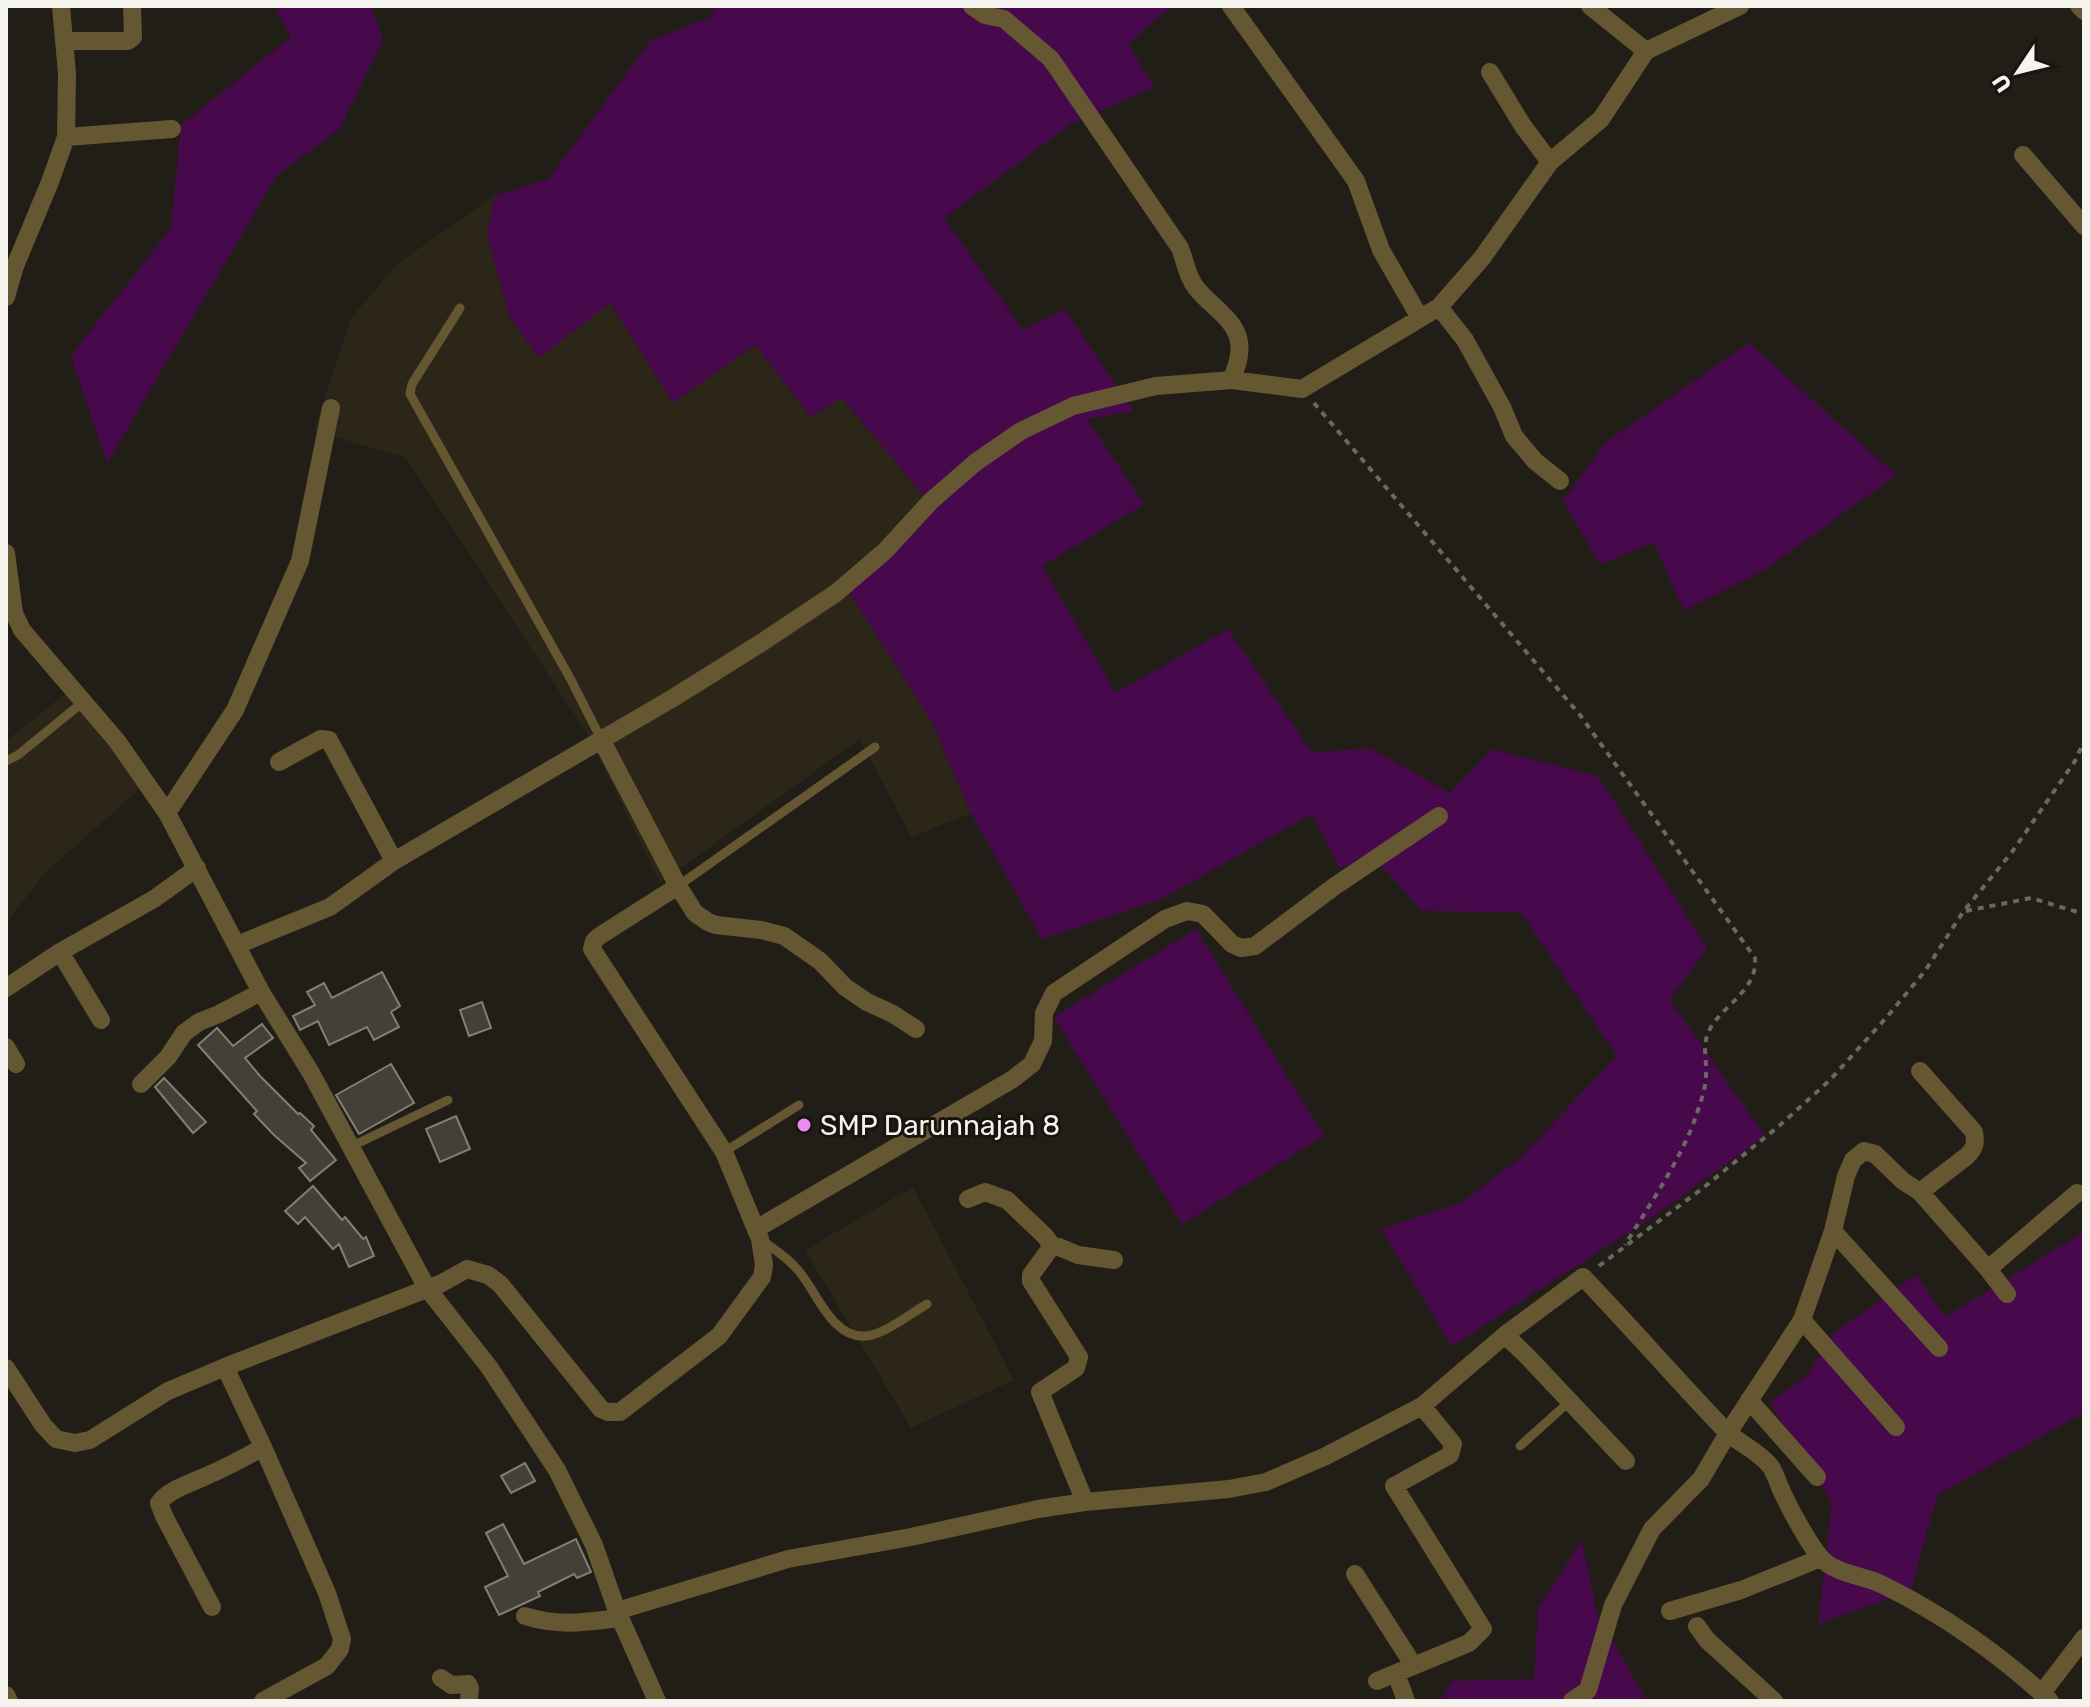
<svg xmlns="http://www.w3.org/2000/svg" width="2090" height="1707" viewBox="0 0 2090 1707" font-family="Rubik,sans-serif">
	<style>
		.built { fill: #2b2618 }
		.green { fill: #47094c }
		.building { fill: #444038; stroke: #827f75; stroke-width: 2 }
		.lines { fill: none; stroke-linecap: round; stroke-linejoin: round }
		.path { stroke: #6b6862; stroke-width: 4; stroke-dasharray: 6 6; stroke-linecap: butt }
		.service { stroke: #665733; stroke-width: 9 }
		.minor { stroke: #665733; stroke-width: 18 }
		.poi-dot { fill: #ee8bf7; stroke: #18150e; stroke-width: 3 }
		.labels { text-anchor: middle; dominant-baseline: central; stroke-width: 6; stroke-linejoin: round; paint-order: stroke }
		.poi-label { font-size: 28px; fill: #f5f3ee; stroke: #18150e; text-anchor: start }
	</style>
	<rect width="100%" height="100%" fill="#211e17"/>
	<path class="built" d="M495,195L487,235L509,316L539,358L610,302L673,402L755,344L811,417L841,397L925,497L848,589L932,722L971,813L911,837L860,739L660,883L588,735L406,458L314,431L351,318L397,264Z
		M66,693L149,781L46,872L6,923V741Z
		M913,1187L1014,1380L911,1428L805,1250Z"/>
	<path class="green" d="M274,6H371L383,39L340,129L277,175L107,463L71,356L171,228L181,125L291,37Z
		M716,6H987L991,11L997,6H1171L1128,44L1154,87L1071,124L944,218L1023,330L1065,309L1133,411L1087,419L1144,504L1042,566L1116,693L1228,629L1312,753L1370,748L1450,793L1492,749L1598,776L1707,948L1670,1000L1765,1136L1648,1220L1452,1346L1381,1229L1461,1203L1521,1157L1617,1056L1521,912L1422,911L1374,857L1340,868L1312,814L1161,899L1042,939L971,813L932,722L847,589L925,497L842,398L811,417L755,345L673,403L610,303L539,358L509,316L487,235L495,195L549,179L650,41L710,17Z
		M1749,343L1896,475L1765,570L1684,611L1654,543L1600,564L1563,501L1605,443Z
		M1196,929L1324,1136L1182,1224L1054,1017Z
		M2084,1232V1413L1937,1495L1911,1591L1818,1624L1832,1502L1770,1403L1808,1374L1834,1333L1916,1275L1945,1317Z
		M1582,1541L1597,1614L1647,1701H1441L1451,1681L1534,1679L1538,1608Z"/>
	<path class="building" d="M382,972L400,1006L391,1012L399,1027L374,1040L367,1027L329,1045L318,1021L300,1030L293,1016L315,1005L307,992L324,983L332,998Z
		M482,1002L491,1028L469,1036L460,1010Z
		M262,1024L273,1038L245,1058L260,1076L298,1114L300,1113L314,1126L311,1130L336,1160L310,1181L299,1168L306,1163L274,1135L254,1114L257,1111L198,1045L217,1028L233,1046Z
		M391,1064L414,1103L359,1134L336,1095Z
		M164,1078L206,1122L193,1133L155,1087Z
		M456,1116L470,1149L440,1162L426,1129Z
		M313,1186L342,1220L345,1217L363,1239L366,1237L374,1256L349,1267L339,1244L333,1249L305,1217L298,1224L285,1211Z
		M525,1463L535,1481L511,1493L501,1476Z
		M503,1524L524,1564L576,1539L591,1572L577,1578L574,1574L538,1592L540,1596L499,1615L485,1587L508,1576L486,1533Z"/>
	<g class="lines">
		<path class="path" d="M1314,403L1580,715L1755,958C1758,989 1725,1004 1711,1027C1701,1044 1707,1057 1706,1075C1706,1088 1700,1104 1696,1116C1682,1158 1648,1207 1625,1245
			M1966,911L2031,898L2084,914
			M1599,1266L1703,1188L1779,1126L1830,1080L1886,1018L1925,971L1963,912L2012,852L2075,761L2084,741"/>
		<path class="service" d="M460,308L412,384L410,394L570,678L601,739
			M6,761L18,755L83,702
			M678,886L875,747
			M350,1147L448,1100
			M724,1152L799,1105
			M763,1241C775,1250 788,1258 797,1269C816,1289 831,1339 866,1336C885,1334 910,1314 927,1304
			M1520,1446L1570,1401"/>
		<path class="minor" d="M972,6L985,15L1004,19L1051,59L1180,248C1186,263 1187,277 1197,289C1214,310 1244,323 1239,355C1238,364 1234,372 1232,380
			M1231,6L1356,181L1381,250L1420,318
			M1590,6L1646,51
			M2079,6L2084,11
			M65,41H128L133,37L132,6
			M1490,72L1523,126L1550,162
			M66,137L172,129
			M2023,155L2084,226
			M6,297L15,266L50,182L66,137L67,74L61,6
			M1439,307L1465,340L1502,407L1514,436L1535,461L1560,481
			M6,553L14,613L22,630L117,741L167,813L261,992L311,1073L427,1288L489,1367L557,1470L594,1545L617,1611L657,1701
			M601,739L678,886L695,913L708,922L716,925L761,930L784,936L820,961L845,987L867,1002L893,1014L916,1029
			M279,762L321,739L329,740L394,861
			M167,813L235,710L300,561L331,408
			M237,945L330,907L394,861L673,698L761,643L836,593L885,551L931,501L976,462L1021,431L1073,406L1156,386L1232,380L1302,389L1439,307L1482,258L1550,162L1601,119L1646,51L1740,6
			M60,952L101,1020
			M6,988L60,952L154,899L197,868
			M6,1047L16,1064
			M1920,1071L1974,1132C1976,1143 1975,1148 1967,1156L1920,1192
			M141,1084L168,1057L184,1033L199,1022L219,1014L261,992
			M968,1199L985,1192L1007,1200L1045,1236L1052,1246
			M756,1229L1013,1079L1032,1064L1043,1041L1044,1013L1054,993L1165,919L1187,911L1203,914L1232,944L1241,948L1255,946L1335,886L1439,816
			M1833,1231L1939,1348
			M2007,1294L1988,1269L2077,1193
			M1802,1320L1896,1427
			M1505,1335L1526,1355L1626,1461
			M6,1368L43,1425L56,1439L75,1443L90,1440L168,1391L225,1367
			M1749,1400L1817,1477
			M1085,1502L1040,1392L1076,1368L1079,1357L1031,1281V1275L1052,1246L1059,1247L1078,1255L1114,1260
			M1355,1574L1414,1666
			M212,1607L164,1516L159,1503C170,1489 189,1484 204,1477C225,1468 244,1458 263,1447
			M617,1611L788,1559L911,1537L1038,1509L1085,1502L1229,1489L1266,1482L1326,1456L1422,1406L1505,1335L1583,1277C1631,1327 1676,1379 1724,1429C1737,1443 1758,1450 1771,1467C1776,1475 1779,1486 1783,1494C1791,1511 1809,1544 1820,1557C1835,1574 1861,1575 1881,1584C1941,1613 2001,1655 2050,1701
			M1670,1611L1741,1590L1821,1558
			M525,1616C560,1627 586,1622 620,1618
			M1697,1626L1707,1640L1774,1701
			M1396,1673L1406,1701
			M441,1678L451,1685L468,1684L470,1688L469,1701
			M1377,1681L1469,1643L1483,1629L1394,1486L1450,1455L1453,1444L1422,1406
			M2042,1693L2084,1638
			M6,1695L9,1701
			M263,1701L327,1666L340,1649L342,1639L327,1593L263,1447L225,1367L442,1283L467,1269L488,1275L500,1284L601,1409L608,1412H620L719,1336L762,1277L764,1265L760,1239L724,1152L592,949L594,941L598,937L678,886
			M1572,1701L1588,1690L1613,1605L1652,1529L1701,1479L1728,1433L1802,1320L1833,1231L1846,1176L1853,1160L1864,1151L1875,1154L1903,1181L1920,1192L1988,1269"/>
	</g>
	<circle class="poi-dot" cx="804" cy="1125" r="8"/>
	<g class="labels">
		<g class="poi-label">
			<text x="820" y="1125">SMP Darunnajah 8</text>
		</g>
	</g>
	<rect width="2090" height="1707" fill="none" stroke="#f5f3ee" stroke-width="16"/>
	<g transform="translate(2018 72) rotate(235)" stroke="#18150e" stroke-width="6" paint-order="stroke">
	<path d="M0-6L14 30L0 20L-14 30Z" fill="#f5f3ee"/>
	<text y="-12" font-size="22" font-weight="bold" text-anchor="middle" fill="#f5f3ee">U</text>
	</g>
</svg>
